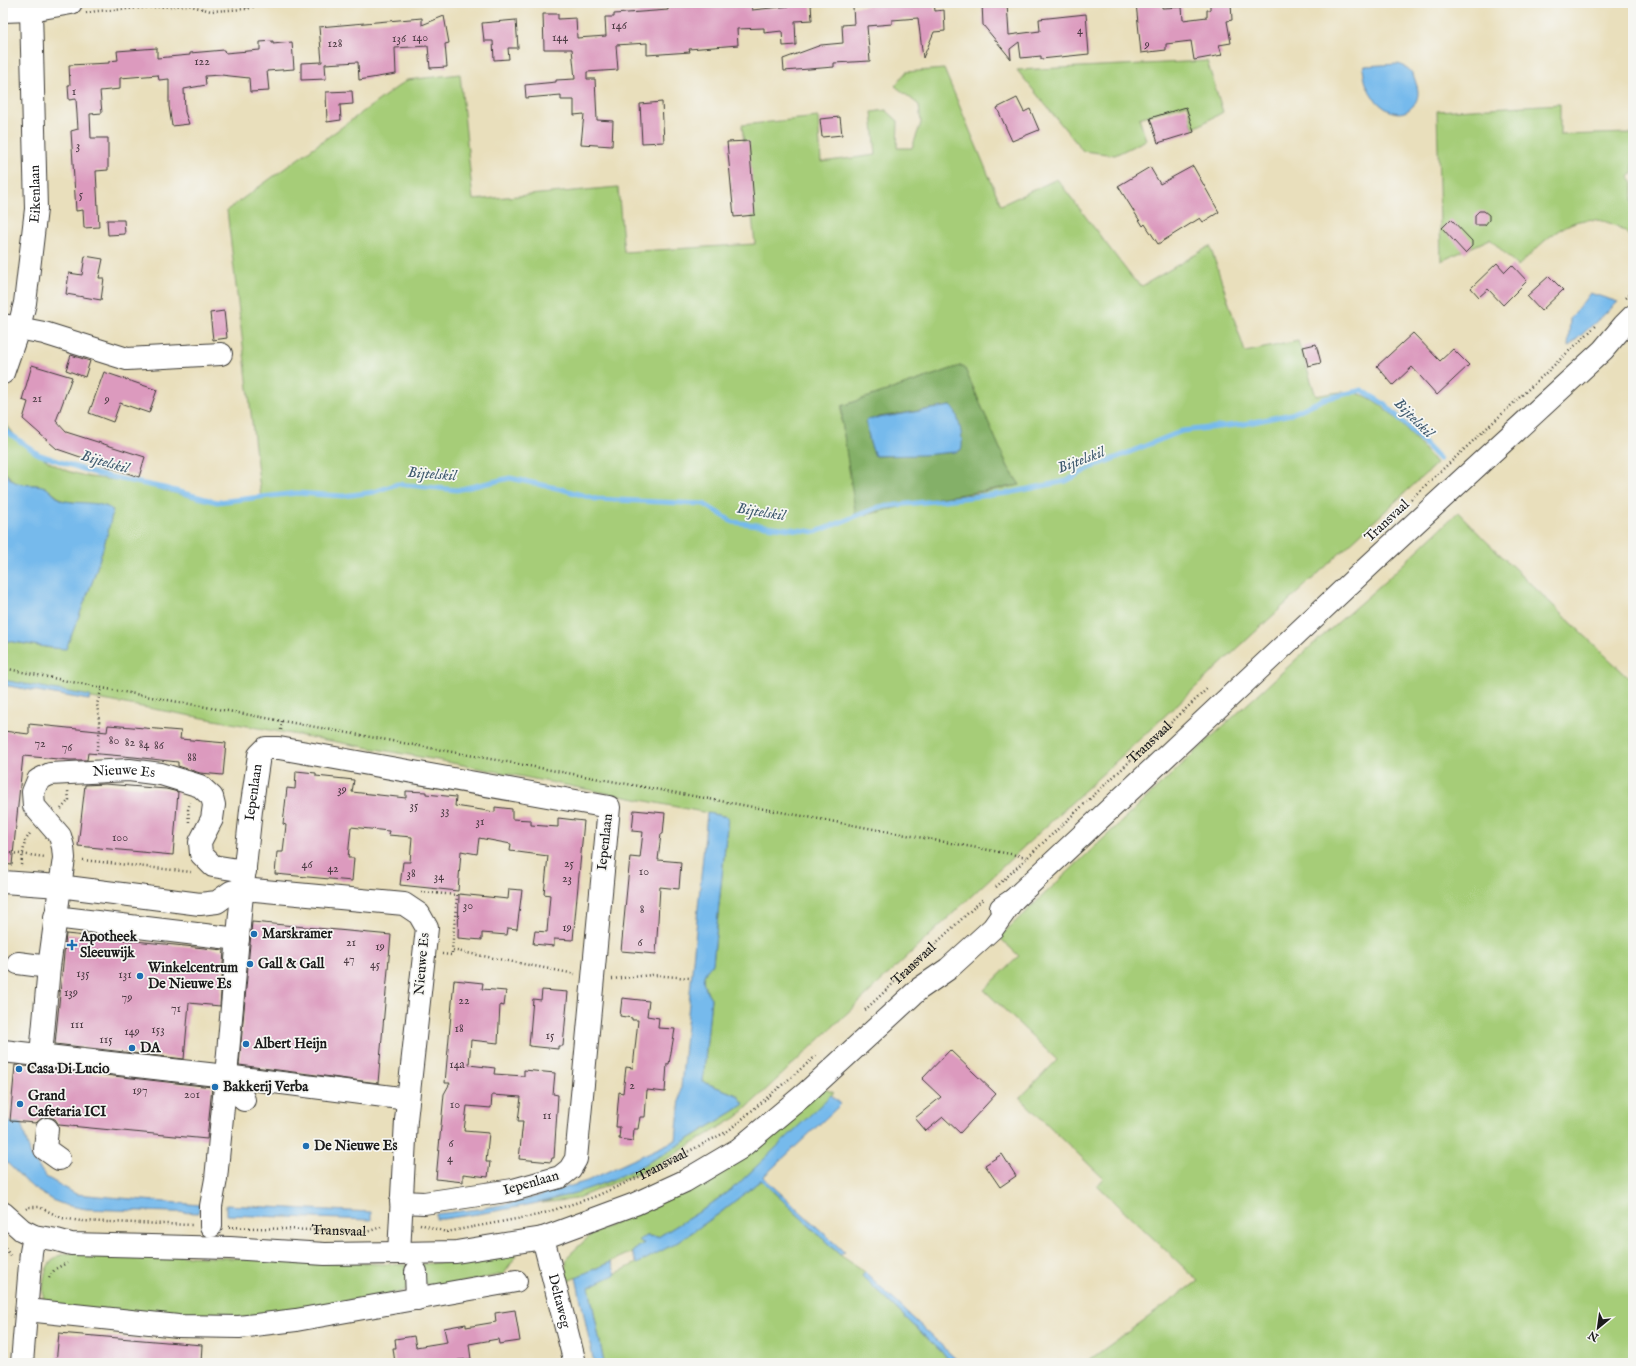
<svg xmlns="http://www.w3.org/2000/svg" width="1636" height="1366" viewBox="0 0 1636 1366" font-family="'IM FELL English',serif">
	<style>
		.green { fill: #a6cd78; stroke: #61744a; fill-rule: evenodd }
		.forest { fill: #84b068; stroke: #506642; fill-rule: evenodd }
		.water { fill: #76baec; stroke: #496b84 }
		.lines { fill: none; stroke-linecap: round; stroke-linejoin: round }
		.stream { stroke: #76baec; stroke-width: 5 }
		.building { fill: #dc9abe }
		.minor-casing { stroke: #3b3934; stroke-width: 24 }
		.path { stroke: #3b3934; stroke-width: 2.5; stroke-dasharray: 1 3; stroke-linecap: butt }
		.minor { stroke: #fff; stroke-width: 22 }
		.poi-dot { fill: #1f6fb2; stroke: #f6f6f2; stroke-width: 1.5 }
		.labels { text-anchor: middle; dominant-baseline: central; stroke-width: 3.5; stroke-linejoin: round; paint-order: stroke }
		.number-label { font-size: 12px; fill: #4c3c44 }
		.street-label { font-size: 14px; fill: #1c1c1c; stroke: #f6f6f2 }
		.poi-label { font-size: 14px; font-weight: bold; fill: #1c1c1c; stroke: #f6f6f2; text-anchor: start }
		.water-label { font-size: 15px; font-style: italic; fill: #405b6f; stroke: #f6f6f2 }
	</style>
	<rect width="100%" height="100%" fill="#f6f6f2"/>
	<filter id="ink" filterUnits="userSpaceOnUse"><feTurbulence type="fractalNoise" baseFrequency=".025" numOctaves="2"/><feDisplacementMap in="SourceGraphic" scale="8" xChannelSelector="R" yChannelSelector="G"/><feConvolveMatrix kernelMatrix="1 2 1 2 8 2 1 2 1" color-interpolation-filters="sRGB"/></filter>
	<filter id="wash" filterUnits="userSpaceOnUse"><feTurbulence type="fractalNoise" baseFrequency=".012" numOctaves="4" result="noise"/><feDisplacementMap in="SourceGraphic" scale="16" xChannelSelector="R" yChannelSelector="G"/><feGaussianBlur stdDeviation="0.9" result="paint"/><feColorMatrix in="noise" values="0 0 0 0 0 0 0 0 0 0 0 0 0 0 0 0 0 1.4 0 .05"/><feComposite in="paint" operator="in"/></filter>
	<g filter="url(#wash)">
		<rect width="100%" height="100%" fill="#e9dfbc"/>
		<path class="green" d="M1207,61L1223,112L1193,129L1188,104L1139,118L1146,140L1115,155L1083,151L1017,70Z
			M944,69L1001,205L1057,179L1133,279L1142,286L1210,246L1245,352L1298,341L1316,396C1331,393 1345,390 1359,394C1384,399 1420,444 1436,464L999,870L737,1117L667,1159L633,1175L575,1199L542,1203L607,1182L664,1154L734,1111L744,1104L737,1095L703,1082L711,998C701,983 700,976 713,963L728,817L437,760L3,682V637L7,641L52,648H66L93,580L108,532L106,506L63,501L45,487L36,485H26L14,482L7,474L3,473V420L16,437L49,462L67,471L89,477L132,482L206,501H237L261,498L227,210L407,80L460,74L473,200L618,187L624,252L755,244L742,125L818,117L821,162L876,155L872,112L886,110L898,121L897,148H912L921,123L919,105L895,86L906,72ZM960,366H963L965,369L1008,467L1020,485L973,494L938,498L857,517L842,422V406Z
			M1560,104V135L1633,133V173L1629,177L1633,182V238C1626,233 1620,227 1612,224C1572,207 1544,242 1518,266L1490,239L1441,261L1437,111Z
			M1458,512L1484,539L1633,682V1363H1085L1198,1281L1097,1185L1103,1178L1020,1098L1057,1060L984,990L1019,956L999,937L1207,741L1302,654L1383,583Z
			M823,1088L834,1093L737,1185L704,1209L658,1237L646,1236L644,1243L632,1252L566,1282V1263L568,1256L592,1234L649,1207Z
			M761,1180L840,1255L865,1272L862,1276L953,1363H604L589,1287L678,1242L720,1213Z
			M80,1252L407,1265L406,1291L221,1323L43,1305C44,1288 40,1266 58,1256C64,1253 74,1253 80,1252Z
			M507,1253L517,1255L504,1274L434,1288L425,1283L422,1264L490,1258Z"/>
		<path class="forest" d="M960,366H963L965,369L1008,467L1020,485L938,498L856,517L842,422V406ZM950,406H952L955,410L962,442L955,452L913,455L875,456L870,443L866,423L879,417Z"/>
		<path class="water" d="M1398,64C1409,67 1413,72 1416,83C1419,91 1419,99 1413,106C1398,123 1376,105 1369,90C1365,83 1364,76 1363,68L1365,66Z
			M1590,293L1618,302L1568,347L1570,319Z
			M950,406L954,408C958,417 965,441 961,450L955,452L923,455L875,456L870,443L866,420Z
			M3,473C8,475 10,480 15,482C25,487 36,483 45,487C52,491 57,500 65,501C81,504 100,501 113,510L108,532L93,580L66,649L52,648L7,641L3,637Z
			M3,680L90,696L91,697L89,700L3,685Z
			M707,813L728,817L713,964C700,976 701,983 711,998L703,1082L737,1095L744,1104L734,1111C693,1136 652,1164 606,1182C554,1203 499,1211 443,1219H436V1214L479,1209L522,1201L587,1181L676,1140Z
			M831,1095L841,1104L763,1177L844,1252L840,1255L761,1180L720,1213L678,1242L637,1264L632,1252L644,1243L640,1242V1239L646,1236L658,1237L704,1209L737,1185Z
			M3,1117L11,1123H21L31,1156L46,1177L76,1194L200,1205L198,1213L86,1209L65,1205L52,1200L33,1188L3,1159Z
			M226,1205L371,1212V1220L226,1215Z
			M611,1262L616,1274L589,1287L604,1363H594L576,1277Z
			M865,1272L960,1363H953L862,1276Z"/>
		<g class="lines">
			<path class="stream" d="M6,431L38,454L97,474L164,488L217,502L297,493L343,496L374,492L397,484L457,490L510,478L561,489L596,499L704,504L733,522L816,532L879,507L1009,493L1066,481L1088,469L1182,431L1244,424L1291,414L1324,399L1362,390L1386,405L1414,433L1439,459"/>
		</g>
		<g id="blocks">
			<path class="building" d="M701,3H751L752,10L811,4L812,20L795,21L796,45L783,46L782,31L764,33V28L737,29L738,45L689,49L690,52L647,55V43L616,45L618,70L587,72V79H595L597,120L613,121L612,146L581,144L584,114L574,115V100H561V95L526,98L525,85L556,82V80L575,79L572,49H544L543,14H558V19L576,18L577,38L606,36L605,17H614V14L668,10V7Z
				M878,3H934L935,11L944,10L945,31L934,32L923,58L918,18L892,20V24L867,26L870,61L834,63V67L784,71L783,59L821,45L843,43L842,25L854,24L853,7L878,5Z
				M982,3H1007L1009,35L1040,31L1039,19L1086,14L1089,54L1041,59V56L1021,58L1019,42L1010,49L1011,59L983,25Z
				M1136,3H1162V8L1182,7L1183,20L1207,17V10H1210V3H1231L1232,20L1227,21L1231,43L1219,45L1222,55L1194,60L1191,41L1166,44V50L1141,53Z
				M444,16L449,43L445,44L447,67L430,68L428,46L395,48L396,74L359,80L358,62L325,64L326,79L301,80V63L322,62L319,27L422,18V25Z
				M516,20L518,48H508L509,59L494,60L493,41H484L482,23Z
				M273,41V44L292,42L294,69L267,71L269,91L250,92L249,78L221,75L205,76L206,85L184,89L185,112L189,124L172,126L169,106V79L159,80L158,75L120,78V89L100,91L102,113L90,114L91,138H108V170L96,171L99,227L84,228L83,210L76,211L71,131L78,129L76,99L69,100L68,85H70L69,65L109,63V61L118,60L117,51L157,48V58L190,55V53L224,50L225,53L260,50V42Z
				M352,91L353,104L340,105L341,120L327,122L326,92Z
				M1017,98L1024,112L1030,109L1039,130L1012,141L997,108Z
				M662,102L664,142L642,143L640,104Z
				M1186,107L1194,132L1158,143L1150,118Z
				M840,117L842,135L822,137L820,119Z
				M749,141L755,215L734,217L727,142Z
				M1193,166L1219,212L1203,222L1200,218L1158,244L1145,224L1143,226L1118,186L1150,167L1160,184Z
				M1479,211H1484L1489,215V220L1485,225H1475V215Z
				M1451,219L1472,241V246L1465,253L1442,228Z
				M107,220H124L125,234L108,235Z
				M85,256L103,259L99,278H104L101,300L66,294L69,273L82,275Z
				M1497,263L1505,272L1512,265L1527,281L1503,305L1488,289L1479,297L1471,288Z
				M1549,276L1563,290L1541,311L1527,296Z
				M224,311L227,338L213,340L210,313Z
				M1413,333L1440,361L1453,349L1469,365L1437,395L1412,367L1393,385L1377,366Z
				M1316,344L1321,363L1308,366L1303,347Z
				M71,355L90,361L85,377L66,370Z
				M32,365L72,377L56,421L66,432L145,457L139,477L57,449L23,419L28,402L22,400Z
				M104,372L157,390L149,413L120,403L113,422L89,413Z
				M29,724L107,732L108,725L181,731L180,739L226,743L223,775L200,773L178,766V762L134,757L88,753L87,760H70L23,756L12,865L3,864V731L29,734Z
				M296,771L316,773V776L354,780L352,792L406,798V791L426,792V794L456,797L455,806L495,812V807L512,809V819L531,820V825L558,827V818L584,821L573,940L554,939V946L533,944L535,931L547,932L550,895L544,894L548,856L510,851L511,844L479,838L477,854L461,851L458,891L400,885L403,862H410L412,837L388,835L389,831L351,827L348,858H354L352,881L275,874L277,852H283L286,825L283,824L287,788L295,789Z
				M105,784L166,789L178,792L173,855L78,846L85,785Z
				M634,810L665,813L663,834H661L658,860L681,862L679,889L660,887L656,954L621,951L630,857L640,858L643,832L632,831Z
				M509,889L522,890L517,929L508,928L507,935L482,933V940L458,938L459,894L508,899Z
				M252,922L391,935L378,1083L239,1065Z
				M66,934L224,950L220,1006L189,1003L184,1059L55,1044Z
				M454,980L483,983L482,989L506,991L504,1006L500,1005L498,1043L471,1040L469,1065L495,1068L494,1074L524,1076V1070L555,1073L553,1094L558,1095L554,1158H552L551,1162L519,1159L523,1121H518L521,1097L492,1095L491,1108L467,1106L464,1131L489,1133L486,1162H490L488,1177L463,1174V1182L436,1179L444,1094L450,1083H445Z
				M542,990L568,992L563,1046H558V1049L529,1046L533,999L541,1000Z
				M622,998L649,1001L647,1016L659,1018L658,1028L675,1029L669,1064H667L665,1092L647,1090L645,1117H640L638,1129H634L633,1141L619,1139L620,1127H616L619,1092L623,1093L626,1067L633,1068L638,1020H632V1018L620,1016Z
				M950,1050L996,1094L960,1133L943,1117L926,1131L915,1118L941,1097L922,1079Z
				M15,1065L212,1087L207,1139L59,1125L55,1119L48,1117L42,1118L36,1123L10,1121Z
				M1002,1154L1016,1176L1000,1187L985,1165Z
				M515,1310L520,1341L499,1344L498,1339L469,1344L471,1359L458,1360V1363H395L393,1348H396L395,1339L414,1336L416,1347L447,1342L444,1328L466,1324V1327L496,1322L495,1313Z
				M59,1333L202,1345L201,1363H56Z"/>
		</g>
	</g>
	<g filter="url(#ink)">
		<use href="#blocks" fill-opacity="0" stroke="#3b3934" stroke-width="1"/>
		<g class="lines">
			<g class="minor-casing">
				<g id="minor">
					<path d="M3,11L31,10L71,3"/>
					<path d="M3,325L44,333L127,359L221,354"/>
					<path id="s5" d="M3,373L19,327L25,303L36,209L31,10"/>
					<path d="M3,882L59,886L200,904L217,902L231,892L243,889L404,904L419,914L427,928L406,1120L399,1253"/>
					<path d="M1001,908L1013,900L1373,562L1603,350L1624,325L1633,316"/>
					<path d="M55,917L238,939"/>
					<path d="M18,963L49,967"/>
					<path d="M3,1051L226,1076L408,1099"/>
					<path id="s6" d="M41,1055L49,967L64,858L63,847L60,836L34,806L33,792L38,780L50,774L129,770L161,774L200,786L212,797L214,805L212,819L200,842L201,854L213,866L245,871"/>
					<path d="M226,1076L238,1087L244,1100"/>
					<path d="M47,1129L45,1149L59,1159"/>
					<path d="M3,1213L22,1230L34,1236L57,1240L71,1244L230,1248L325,1254L399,1253L456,1252L543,1238L635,1204L685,1181L739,1149L806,1093L919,989L948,969L993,928L1013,900"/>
					<path id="s7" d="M211,1226V1206L216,1179L226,1076L240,914L251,810L259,755L266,748H279L609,807L576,1159L570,1169L560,1177L513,1190L424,1203L401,1202"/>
					<path id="s8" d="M543,1238L575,1363"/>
					<path d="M416,1272L417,1299"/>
					<path d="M27,1310L178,1326L239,1327L296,1320L516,1281"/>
					<path d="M22,1363L31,1252L34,1236"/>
				</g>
			</g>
			<g class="path">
				<path d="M246,3L247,9"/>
				<path d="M86,13L97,11L188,5L211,11L247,9L264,3"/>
				<path d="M1626,298L1633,292"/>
				<path d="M1411,499L1597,325"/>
				<path d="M3,668L102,688L1027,857"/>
				<path d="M281,730L282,721"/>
				<path d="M96,754L100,729L97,704L102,688"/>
				<path d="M61,809L69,800L68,791"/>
				<path d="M189,822L188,810L190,802"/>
				<path d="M3,852L46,857"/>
				<path d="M83,860L191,872"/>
				<path d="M21,865L25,841L31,832"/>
				<path id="s1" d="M996,887L1207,689"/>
				<path d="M421,892L457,895L452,950"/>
				<path d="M442,954L452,955V950L575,974"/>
				<path d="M612,979L652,975L690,978"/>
				<path id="s2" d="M865,1010L984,898"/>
				<path d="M26,1209L29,1207H39L62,1218L81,1221L192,1225"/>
				<path id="s3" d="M420,1224L446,1232L538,1215L594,1197L641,1176L728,1131L816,1056"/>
				<path id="s4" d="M229,1227L367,1232L381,1227"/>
				<path d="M3,1245L11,1257"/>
				<path d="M49,1278L55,1269L67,1263"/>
			</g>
			<use href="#minor" class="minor"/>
		</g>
	</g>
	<g class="poi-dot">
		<circle cx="254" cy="934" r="4"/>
		<path d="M70 939h4v4h4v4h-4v4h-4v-4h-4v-4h4z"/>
		<circle cx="250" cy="964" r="4"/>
		<circle cx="140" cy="976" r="4"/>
		<circle cx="246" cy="1044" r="4"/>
		<circle cx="132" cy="1048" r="4"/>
		<circle cx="19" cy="1069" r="4"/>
		<circle cx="215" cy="1087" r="4"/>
		<circle cx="20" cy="1104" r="4"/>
		<circle cx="306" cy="1146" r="4"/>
	</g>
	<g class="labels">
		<g class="number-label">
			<text x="619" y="25">146</text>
			<text x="1080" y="30">4</text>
			<text x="420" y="37">140</text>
			<text x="560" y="37">144</text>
			<text x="399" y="38">136</text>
			<text x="335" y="43">128</text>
			<text x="1147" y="44">9</text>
			<text x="202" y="61">122</text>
			<text x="74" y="91">1</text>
			<text x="78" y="145">3</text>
			<text x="81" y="194">5</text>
			<text x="37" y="398">21</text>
			<text x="107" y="399">9</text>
			<text x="114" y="740">80</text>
			<text x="130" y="742">82</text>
			<text x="40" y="743">72</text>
			<text x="144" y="744">84</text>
			<text x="159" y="745">86</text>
			<text x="67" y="747">76</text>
			<text x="192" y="757">88</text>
			<text x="342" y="789">39</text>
			<text x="414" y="805">35</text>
			<text x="445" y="810">33</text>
			<text x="480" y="821">31</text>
			<text x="120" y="837">100</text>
			<text x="569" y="863">25</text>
			<text x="307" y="864">46</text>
			<text x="333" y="868">42</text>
			<text x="644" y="871">10</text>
			<text x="411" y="873">38</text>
			<text x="439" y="876">34</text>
			<text x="567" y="878">23</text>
			<text x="468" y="905">30</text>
			<text x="642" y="909">8</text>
			<text x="567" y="927">19</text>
			<text x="351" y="942">21</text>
			<text x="640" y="942">6</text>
			<text x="380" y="946">19</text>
			<text x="349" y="959">47</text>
			<text x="375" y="964">45</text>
			<text x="83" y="973">135</text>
			<text x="125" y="974">131</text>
			<text x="71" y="992">139</text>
			<text x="127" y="997">79</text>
			<text x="464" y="1000">22</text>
			<text x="176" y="1008">71</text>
			<text x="77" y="1024">111</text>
			<text x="459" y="1028">18</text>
			<text x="158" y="1029">153</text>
			<text x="132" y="1031">149</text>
			<text x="550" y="1035">15</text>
			<text x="106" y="1039">115</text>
			<text x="457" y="1064">14a</text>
			<text x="632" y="1085">2</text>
			<text x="140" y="1090">197</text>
			<text x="192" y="1094">201</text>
			<text x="455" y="1104">10</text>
			<text x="547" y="1115">11</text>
			<text x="451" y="1143">6</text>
			<text x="450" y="1158">4</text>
		</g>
		<g class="street-label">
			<text stroke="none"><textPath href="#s5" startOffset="183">Eikenlaan</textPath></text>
			<text transform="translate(1387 521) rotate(-43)">Transvaal</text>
			<text stroke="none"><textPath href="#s1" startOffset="211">Transvaal</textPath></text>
			<text stroke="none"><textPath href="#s6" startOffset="375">Nieuwe Es</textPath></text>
			<text stroke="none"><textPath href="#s7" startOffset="436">Iepenlaan</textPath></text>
			<text transform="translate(605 842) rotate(-84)">Iepenlaan</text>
			<text transform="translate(422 964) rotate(-85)">Nieuwe Es</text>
			<text stroke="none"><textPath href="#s2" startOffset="67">Transvaal</textPath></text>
			<text stroke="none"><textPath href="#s3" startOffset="255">Transvaal</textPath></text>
			<text transform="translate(531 1183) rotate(-16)">Iepenlaan</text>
			<text stroke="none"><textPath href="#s4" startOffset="110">Transvaal</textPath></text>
			<text stroke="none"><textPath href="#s8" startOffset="65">Deltaweg</textPath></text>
		</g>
		<g class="poi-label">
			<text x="262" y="934">Marskramer</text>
			<text x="80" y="937">Apotheek<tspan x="80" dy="16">Sleeuwijk</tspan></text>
			<text x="258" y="964">Gall &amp; Gall</text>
			<text x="148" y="968">Winkelcentrum<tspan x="148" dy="16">De Nieuwe Es</tspan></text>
			<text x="254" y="1044">Albert Heijn</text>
			<text x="140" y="1048">DA</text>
			<text x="27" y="1069">Casa Di Lucio</text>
			<text x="223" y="1087">Bakkerij Verba</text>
			<text x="28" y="1096">Grand<tspan x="28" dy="16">Cafetaria ICI</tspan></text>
			<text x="314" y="1146">De Nieuwe Es</text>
		</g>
		<g class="water-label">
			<text transform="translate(1414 418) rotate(45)">Bijtelskil</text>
			<text transform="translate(1081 460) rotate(-21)">Bijtelskil</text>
			<text transform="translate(105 462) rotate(16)">Bijtelskil</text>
			<text transform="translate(432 474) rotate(4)">Bijtelskil</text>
			<text transform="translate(761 512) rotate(9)">Bijtelskil</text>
		</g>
	</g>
	<rect width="1636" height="1366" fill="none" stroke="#f6f6f2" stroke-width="16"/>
	<g transform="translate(1598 1328) rotate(209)" stroke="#f6f6f2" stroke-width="3" paint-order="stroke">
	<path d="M0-3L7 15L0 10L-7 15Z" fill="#1c1c1c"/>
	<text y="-6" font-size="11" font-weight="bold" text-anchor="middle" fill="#1c1c1c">N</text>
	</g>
</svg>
